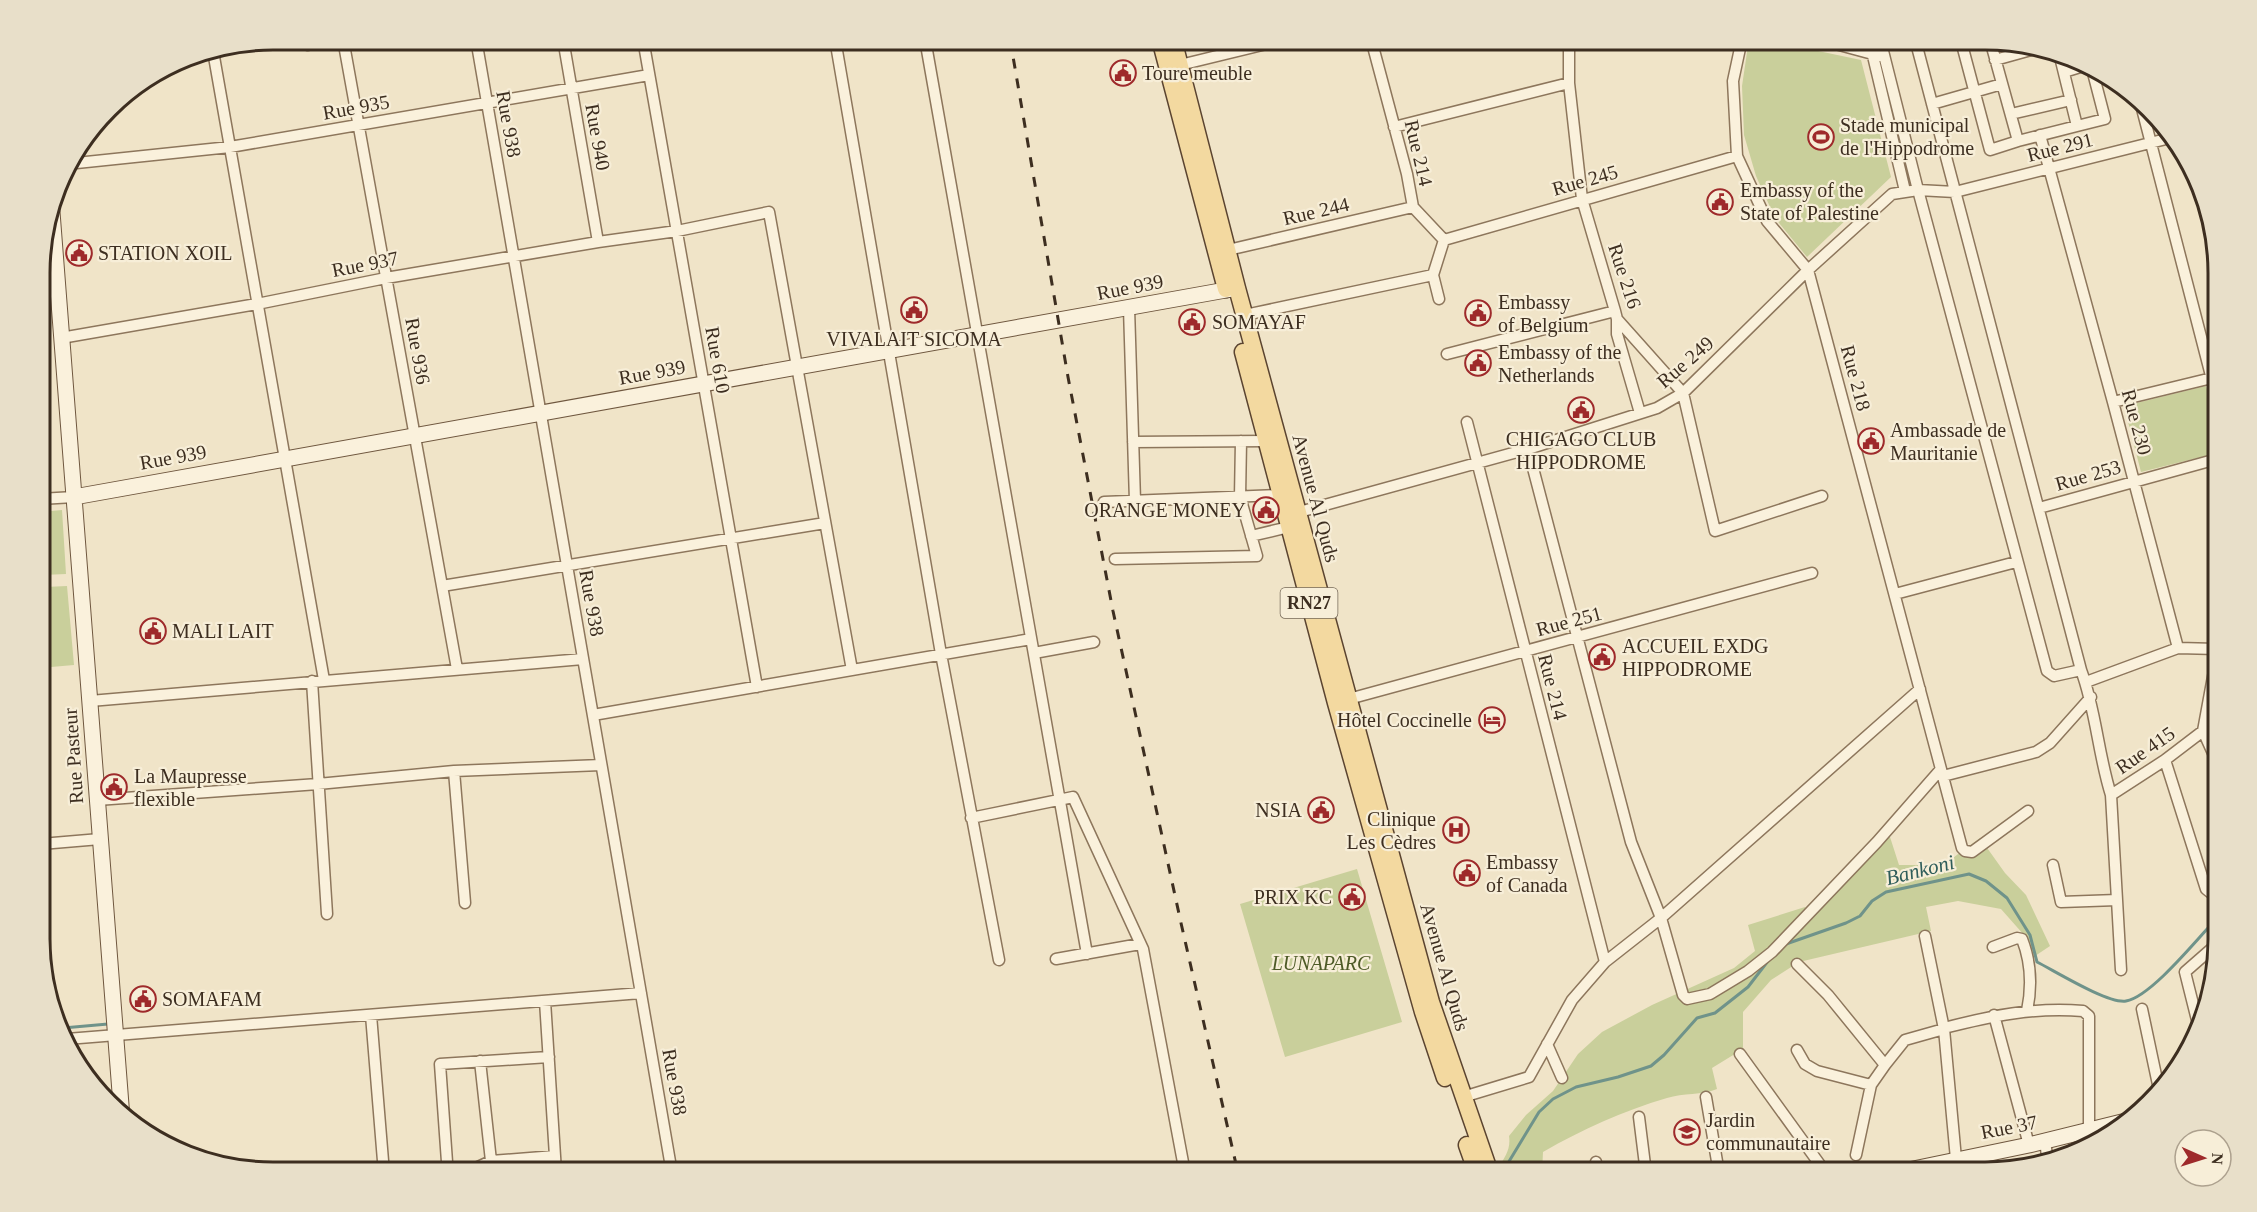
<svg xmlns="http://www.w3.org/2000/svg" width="2257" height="1212" viewBox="0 0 2257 1212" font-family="'Times New Roman',serif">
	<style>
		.green { fill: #c9cf9b }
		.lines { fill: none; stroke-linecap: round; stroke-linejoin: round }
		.stream { stroke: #6f938a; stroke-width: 3 }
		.street-casing { stroke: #8d765c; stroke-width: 13 }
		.secondary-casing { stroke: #6f573f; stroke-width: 17 }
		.primary-casing { stroke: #5b4430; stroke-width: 19 }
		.street { stroke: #faf1dc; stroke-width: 10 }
		.secondary { stroke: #faf1dc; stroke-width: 15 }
		.primary { stroke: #f3d9a0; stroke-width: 16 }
		.rail { stroke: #3d2e20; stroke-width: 3; stroke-dasharray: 10 10; stroke-linecap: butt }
		.labels { text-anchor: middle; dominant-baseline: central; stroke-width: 4.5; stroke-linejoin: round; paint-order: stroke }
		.shield { fill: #f7eed8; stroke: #756857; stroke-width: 1.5 }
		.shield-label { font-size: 18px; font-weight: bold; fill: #3d2e20 }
		.poi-label { font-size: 20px; fill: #3d2e20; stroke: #f7eed8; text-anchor: start }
		.street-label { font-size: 20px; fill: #3d2e20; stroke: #f7eed8 }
		.park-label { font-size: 20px; font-style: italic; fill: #4d5a26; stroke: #f7eed8 }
		.water-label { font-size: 21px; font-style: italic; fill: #2f5d5a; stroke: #f7eed8 }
		.rim { fill: none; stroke: #3d2e20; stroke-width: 3 }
	</style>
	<rect width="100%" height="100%" fill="#f0e4c8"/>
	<path class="green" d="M1749,39H1762L1861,60L1891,177L1807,257L1775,218L1756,176L1744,135L1742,86Z
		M2206,386L2217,428V453L2141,472L2124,406Z
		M62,510L66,574L43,575L40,512Z
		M67,586L74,665L51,667L45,587Z
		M1887,836L1890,837L1899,865H1938L1950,860L1980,838L2005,873L2026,895L2050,946L2032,958L2024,935L2001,909L1958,901L1926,907L1931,931L1799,962L1771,980L1743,1012V1049L1712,1068L1717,1089C1702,1095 1683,1093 1667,1098C1623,1111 1583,1129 1543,1152L1542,1173H1500L1498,1168C1505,1157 1511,1149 1509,1136L1526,1115L1553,1091L1578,1054L1602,1032L1652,1005L1734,968L1755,951L1748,925L1805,907L1808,914Z
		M1357,869L1402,1022L1285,1057L1240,904Z"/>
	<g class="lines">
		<path class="stream" d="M1786,944L1846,923L1860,916L1872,901L1886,892L1969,874L1986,881L2007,898L2030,935L2037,962C2055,971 2108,1004 2126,1001C2151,997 2199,937 2218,917
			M63,1028L108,1024
			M1502,1173L1539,1112L1553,1099L1576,1087L1618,1077L1651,1066L1664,1055L1697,1018L1715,1013L1748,987L1768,961"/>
		<g class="street-casing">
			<path id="street" d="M305,39L308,45
				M343,39L457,669
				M476,39L672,1173
				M563,39L598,242
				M643,39L757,687
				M835,39L941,654L999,960
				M925,39L1087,954
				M1371,39L1407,174L1413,207L1444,240L1433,275L1439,299
				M1569,39V83L1582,199L1615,311L1617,319L1683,393L1715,531L1822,496
				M1742,39L1733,81L1737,156L1767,221L1808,270L1962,848L1965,851L1972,852L2028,811
				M1817,39L1880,56
				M1869,39L1905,191
				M1880,39L1918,190L2047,671L2054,676L2081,670L1915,39
				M1968,39L1961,41L1990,150L2018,141
				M1990,40L2018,141L2077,126L2060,57
				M213,51L324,680
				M1995,60L2031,50
				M1180,65L1287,39
				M2064,72L2090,64
				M2139,97L2216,395
				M1932,104L2002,84
				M2011,114L2071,100
				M2077,126L2105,119L2091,65
				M1394,127L1569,83
				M2040,135L2113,402L2178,648
				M67,164L230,147L649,75
				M1444,240L1737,156
				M1228,250L1413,207
				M1129,308L1135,501
				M1245,315L1433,275
				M1617,319V334L1640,413
				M61,338L257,304L386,278L598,242L677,231L769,212L852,670
				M1447,354L1615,311
				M2113,402L2216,377
				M1467,422L1605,962
				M1133,442L1266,441
				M1528,449L1631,842L1661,918L1683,995L1687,999L1710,994L1748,971L1772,952L1877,842L1941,769
				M40,499L74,497
				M1104,502L1281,495
				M2039,508L2217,459
				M1292,514L1528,449L1657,408L1683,393L1808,270L1892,194L1918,190L1955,192L2174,137
				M1251,536L1289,527
				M1115,559L1257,556L1240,497L1241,441
				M442,586L825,523
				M1895,594L2016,562
				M1034,653L1094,642
				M2081,670C2096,710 2098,754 2111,795L2121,970
				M312,681L327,914
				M2086,682L2178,648L2217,649
				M1345,700L1812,573
				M90,701L583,659
				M593,715L1031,639
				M2203,731L2217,762
				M2165,760L2206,889L2211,893H2218
				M454,771L465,903
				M1943,776L2036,752L2050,743L2091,697
				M2111,795L2165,760L2203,731L2217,655
				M97,800L318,784L454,771L601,765
				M971,818L1073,797L1143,949L1185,1173
				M41,844L100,839
				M2053,865L2061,902L2117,900
				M1925,936L1944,1029L1956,1159
				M1993,947L2017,938L2022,939C2031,962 2032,987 2027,1011
				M1056,959L1140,944
				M1797,964L1828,995L1885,1065
				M2142,1009L2160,1094
				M371,1015L384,1173
				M1994,1015L2029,1145
				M2198,1024L2185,972L2217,944
				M1944,1028C1991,1016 2033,1007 2083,1011L2089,1016V1131
				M67,1039L641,993
				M1547,1044L1562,1078
				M1797,1050L1805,1064L1817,1071L1871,1085
				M1740,1054L1826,1173
				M480,1061L491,1161
				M1463,1097L1529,1077L1572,1000L1605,962L1661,918L1920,689
				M1706,1097L1719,1173
				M1639,1117L1646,1173
				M2083,1132L2090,1146
				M2045,1141L2048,1163
				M1856,1155L1871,1085L1885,1065L1905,1040L1944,1029
				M555,1156L556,1173
				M447,1162L440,1064L549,1057
				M1596,1162L1597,1173
				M478,1173V1167L491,1161L555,1156L545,1001"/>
		</g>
		<g class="secondary-casing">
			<path id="secondary" d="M52,212L122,1118
				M74,497L1237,288
				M1894,1173L2029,1145L2130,1120"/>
		</g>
		<g class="primary-casing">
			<path id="primary" d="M1160,39L1226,289
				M1173,39L1237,288L1431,1002L1490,1173
				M1243,352L1336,703L1423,1012L1445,1078
				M1467,1145L1477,1173"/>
		</g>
		<use href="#street" class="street"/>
		<use href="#secondary" class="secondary"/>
		<use href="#primary" class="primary"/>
		<path class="rail" d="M1010,39L1068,377L1113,611L1181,923L1238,1173"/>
	</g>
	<defs>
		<g id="civic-ring" transform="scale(1.35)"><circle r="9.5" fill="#f7eed8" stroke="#9e2a2b" stroke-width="1.5"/><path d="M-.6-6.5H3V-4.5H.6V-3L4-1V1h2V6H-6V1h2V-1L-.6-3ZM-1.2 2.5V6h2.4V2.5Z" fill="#9e2a2b"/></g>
		<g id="stadium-ring" transform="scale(1.35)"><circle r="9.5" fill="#f7eed8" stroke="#9e2a2b" stroke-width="1.5"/><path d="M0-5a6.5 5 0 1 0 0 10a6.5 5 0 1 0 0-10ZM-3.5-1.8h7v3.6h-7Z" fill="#9e2a2b"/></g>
		<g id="hotel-ring" transform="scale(1.35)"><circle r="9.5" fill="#f7eed8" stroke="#9e2a2b" stroke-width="1.5"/><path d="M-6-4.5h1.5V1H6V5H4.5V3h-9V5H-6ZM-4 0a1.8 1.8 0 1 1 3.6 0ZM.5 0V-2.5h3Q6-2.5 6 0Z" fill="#9e2a2b"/></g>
		<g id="hospital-ring" transform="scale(1.35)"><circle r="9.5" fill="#f7eed8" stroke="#9e2a2b" stroke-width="1.5"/><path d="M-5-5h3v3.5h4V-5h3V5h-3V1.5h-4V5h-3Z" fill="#9e2a2b"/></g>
		<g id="school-ring" transform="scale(1.35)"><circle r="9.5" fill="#f7eed8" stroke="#9e2a2b" stroke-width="1.5"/><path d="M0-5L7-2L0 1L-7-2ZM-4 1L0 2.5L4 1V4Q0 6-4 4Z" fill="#9e2a2b"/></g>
	</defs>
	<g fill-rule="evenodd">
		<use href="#civic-ring" x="1123" y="73"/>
		<use href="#stadium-ring" x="1821" y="137"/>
		<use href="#civic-ring" x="1720" y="202"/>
		<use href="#civic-ring" x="79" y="253"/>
		<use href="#civic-ring" x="914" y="310"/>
		<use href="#civic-ring" x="1478" y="313"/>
		<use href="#civic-ring" x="1192" y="322"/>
		<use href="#civic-ring" x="1478" y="363"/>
		<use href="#civic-ring" x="1581" y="410"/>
		<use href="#civic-ring" x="1871" y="441"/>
		<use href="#civic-ring" x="1266" y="510"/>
		<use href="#civic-ring" x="153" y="631"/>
		<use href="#civic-ring" x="1602" y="657"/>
		<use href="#hotel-ring" x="1492" y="720"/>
		<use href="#civic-ring" x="114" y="787"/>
		<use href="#civic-ring" x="1321" y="810"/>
		<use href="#hospital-ring" x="1456" y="830"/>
		<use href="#civic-ring" x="1467" y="873"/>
		<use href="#civic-ring" x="1352" y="897"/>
		<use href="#civic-ring" x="143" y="999"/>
		<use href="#school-ring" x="1687" y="1132"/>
	</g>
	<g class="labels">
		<rect class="shield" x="1280.5" y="588" width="57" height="30" rx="4.5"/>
		<g class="shield-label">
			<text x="1309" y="603">RN27</text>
		</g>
		<g class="poi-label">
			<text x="1142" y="73">Toure meuble</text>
			<text x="1840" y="125">Stade municipal<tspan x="1840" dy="23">de l'Hippodrome</tspan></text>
			<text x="1740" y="190">Embassy of the<tspan x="1740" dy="23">State of Palestine</tspan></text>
			<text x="98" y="253">STATION XOIL</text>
			<text x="1498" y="302">Embassy<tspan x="1498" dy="23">of Belgium</tspan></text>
			<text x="1212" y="322">SOMAYAF</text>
			<text x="914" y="339" text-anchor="middle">VIVALAIT SICOMA</text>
			<text x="1498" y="352">Embassy of the<tspan x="1498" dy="23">Netherlands</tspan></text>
			<text x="1890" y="430">Ambassade de<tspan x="1890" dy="23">Mauritanie</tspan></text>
			<text x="1581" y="439" text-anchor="middle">CHIGAGO CLUB<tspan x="1581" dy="23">HIPPODROME</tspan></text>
			<text x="1246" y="510" text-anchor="end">ORANGE MONEY</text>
			<text x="172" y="631">MALI LAIT</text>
			<text x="1622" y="646">ACCUEIL EXDG<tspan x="1622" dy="23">HIPPODROME</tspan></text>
			<text x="1472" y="720" text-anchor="end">Hôtel Coccinelle</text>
			<text x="134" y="776">La Maupresse<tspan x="134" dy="23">flexible</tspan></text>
			<text x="1302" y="810" text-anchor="end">NSIA</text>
			<text x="1436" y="819" text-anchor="end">Clinique<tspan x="1436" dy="23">Les Cèdres</tspan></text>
			<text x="1486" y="862">Embassy<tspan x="1486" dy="23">of Canada</tspan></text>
			<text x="1332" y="897" text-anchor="end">PRIX KC</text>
			<text x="162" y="999">SOMAFAM</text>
			<text x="1706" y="1120">Jardin<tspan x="1706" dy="23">communautaire</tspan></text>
		</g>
		<g class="street-label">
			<text transform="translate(356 107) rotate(-10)">Rue 935</text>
			<text transform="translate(509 124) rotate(80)">Rue 938</text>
			<text transform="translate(598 137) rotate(80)">Rue 940</text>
			<text transform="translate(2060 147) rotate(-14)">Rue 291</text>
			<text transform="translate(1419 153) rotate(77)">Rue 214</text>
			<text transform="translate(1585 180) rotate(-16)">Rue 245</text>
			<text transform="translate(1316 211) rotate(-13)">Rue 244</text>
			<text transform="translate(365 264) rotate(-11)">Rue 937</text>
			<text transform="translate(1625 276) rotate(72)">Rue 216</text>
			<text transform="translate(1130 287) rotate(-11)">Rue 939</text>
			<text transform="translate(418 351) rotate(80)">Rue 936</text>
			<text transform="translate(718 360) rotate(80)">Rue 610</text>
			<text transform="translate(1685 362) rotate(-41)">Rue 249</text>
			<text transform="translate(652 372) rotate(-10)">Rue 939</text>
			<text transform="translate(1856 378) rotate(75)">Rue 218</text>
			<text transform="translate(2137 422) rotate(75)">Rue 230</text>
			<text transform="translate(173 457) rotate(-10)">Rue 939</text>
			<text transform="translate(2088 475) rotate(-16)">Rue 253</text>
			<text transform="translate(1316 498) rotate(75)">Avenue Al Quds</text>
			<text transform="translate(592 603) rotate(80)">Rue 938</text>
			<text transform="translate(1569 621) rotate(-15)">Rue 251</text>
			<text transform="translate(1553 687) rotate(76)">Rue 214</text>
			<text transform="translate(2145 750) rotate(-35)">Rue 415</text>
			<text transform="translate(73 756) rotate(-94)">Rue Pasteur</text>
			<text transform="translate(1445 967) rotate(74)">Avenue Al Quds</text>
			<text transform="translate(675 1082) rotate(80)">Rue 938</text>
			<text transform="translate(2009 1127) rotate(-11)">Rue 37</text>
		</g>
		<g class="park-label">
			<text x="1321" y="963">LUNAPARC</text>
		</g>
		<g class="water-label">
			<text transform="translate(1920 870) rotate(-14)">Bankoni</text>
		</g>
	</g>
	<path d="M0 0H2257V1212H0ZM273 50H1985A223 223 0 0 1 2208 273V939A223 223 0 0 1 1985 1162H273A223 223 0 0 1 50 939V273A223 223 0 0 1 273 50Z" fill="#e8dfc9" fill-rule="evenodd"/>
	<path class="rim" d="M273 50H1985A223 223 0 0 1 2208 273V939A223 223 0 0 1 1985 1162H273A223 223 0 0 1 50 939V273A223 223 0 0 1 273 50Z"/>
	<g transform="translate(2203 1158) rotate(93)"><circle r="28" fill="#f7eed8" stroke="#ada18e" stroke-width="1.5"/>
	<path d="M0-4.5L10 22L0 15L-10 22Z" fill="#9e2a2b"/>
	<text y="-9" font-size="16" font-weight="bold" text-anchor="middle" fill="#3d2e20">N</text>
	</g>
</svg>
